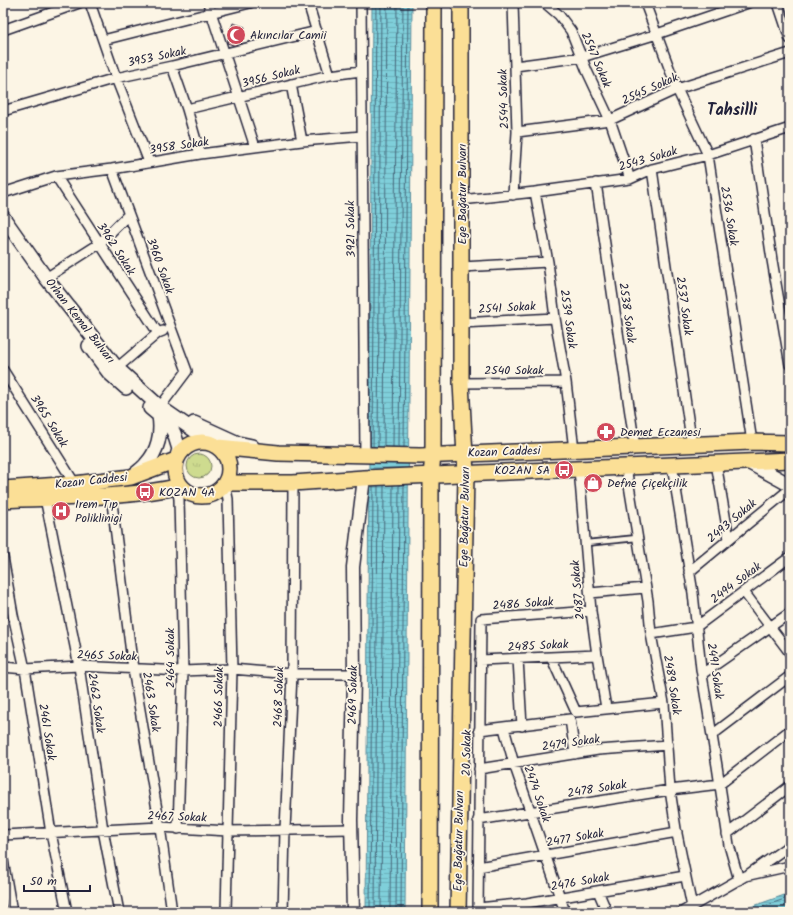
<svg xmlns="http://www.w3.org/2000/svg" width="793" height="915" viewBox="0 0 793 915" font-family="Kalam,sans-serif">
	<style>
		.grass { fill: url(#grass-tufts); stroke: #787e65 }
		.water { fill: url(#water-rules); stroke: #5a8a9a }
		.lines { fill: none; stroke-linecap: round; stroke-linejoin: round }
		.shore { stroke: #47677b; stroke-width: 1 }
		.building { fill: url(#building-hatch); stroke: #22223b }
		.service-casing { stroke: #22223b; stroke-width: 8 }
		.minor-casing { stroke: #22223b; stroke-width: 12 }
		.tertiary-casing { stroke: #22223b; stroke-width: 15 }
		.secondary-casing { stroke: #22223b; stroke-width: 16 }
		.primary-casing { stroke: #22223b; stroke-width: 18 }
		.trunk-casing { stroke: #22223b; stroke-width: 18 }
		.service { stroke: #fcf5e5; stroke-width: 4.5 }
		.minor { stroke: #fcf5e5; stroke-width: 9 }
		.tertiary { stroke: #fcf5e5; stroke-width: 12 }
		.secondary { stroke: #fcf5e5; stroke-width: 13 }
		.primary { stroke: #fbdf96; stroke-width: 15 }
		.trunk { stroke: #fbdf96; stroke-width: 15 }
		.labels { text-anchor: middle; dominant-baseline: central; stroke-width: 3.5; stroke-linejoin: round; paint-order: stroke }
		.poi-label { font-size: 12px; fill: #22223b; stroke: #fcf5e5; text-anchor: start }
		.street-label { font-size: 12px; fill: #22223b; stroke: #fcf5e5 }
		.district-label { font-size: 16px; font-weight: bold; fill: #22223b; stroke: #fcf5e5 }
	</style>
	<defs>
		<pattern id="grass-tufts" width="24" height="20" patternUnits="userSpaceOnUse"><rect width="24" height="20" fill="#cedb8f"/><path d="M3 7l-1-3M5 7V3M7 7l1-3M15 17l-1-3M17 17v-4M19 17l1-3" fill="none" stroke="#b1bc7c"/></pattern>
		<pattern id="water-rules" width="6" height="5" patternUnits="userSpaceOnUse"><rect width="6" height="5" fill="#7fcfda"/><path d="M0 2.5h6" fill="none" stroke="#6db1bc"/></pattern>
		<pattern id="building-hatch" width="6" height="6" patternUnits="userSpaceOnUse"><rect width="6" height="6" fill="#fdc0bd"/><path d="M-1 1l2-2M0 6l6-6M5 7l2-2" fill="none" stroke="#d9a5a3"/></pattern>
	</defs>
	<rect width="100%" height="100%" fill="#fcf5e5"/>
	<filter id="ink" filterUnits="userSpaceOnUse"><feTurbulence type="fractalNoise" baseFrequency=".025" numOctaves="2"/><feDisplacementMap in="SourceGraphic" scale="8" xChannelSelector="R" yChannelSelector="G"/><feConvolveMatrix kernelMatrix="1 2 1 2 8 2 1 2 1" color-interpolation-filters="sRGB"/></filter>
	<g filter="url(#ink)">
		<path class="grass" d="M187 466a12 12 0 1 1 24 0a12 12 0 1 1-24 0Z"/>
		<path class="water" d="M372,3H412L405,912H366Z
			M790,893V912H740L745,909Z"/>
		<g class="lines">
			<path class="shore" d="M373,447L376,3
				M378,447L381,3
				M384,447L387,3
				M393,447L397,3
				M399,447L403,3
				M404,447L408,3
				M370,912L373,486
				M375,912L378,486
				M381,912L384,486
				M390,912L393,485
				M396,912L399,485
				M401,912L404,485
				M748,912L790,897"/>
		</g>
		<path class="building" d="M233,23L245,27L239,47L227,43Z"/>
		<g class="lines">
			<g class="service-casing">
				<path id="service" d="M586,543L637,538"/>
			</g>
			<g class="minor-casing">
				<path id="minor" d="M90,3L116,78L149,162
					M208,3L255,147
					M308,3L330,75
					M361,3L365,455
					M513,3L517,132L513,195
					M545,3L559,15L571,31L587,71L610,120L630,179
					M645,3L677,89L708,155L752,442
					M778,3L790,39
					M3,30L79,3
					M103,40L250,3
					M172,66L187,109L200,154
					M515,66L582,57L657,34L748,3
					M291,84L302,141
					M187,109L330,75L361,71
					M3,111L116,78L172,66L317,31
					M517,132L610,120L677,89L790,53
					M754,139L772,260L790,365
					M112,169L187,371L160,407
					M652,169L692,446
					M56,176L158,333
					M596,183L635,447
					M535,192L548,262L555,318L566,382L574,450
					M3,193L56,176L112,169L200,154L302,141L362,136
					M461,200L535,192L630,179L652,169L708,155L790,128
					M462,267L548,262
					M46,278L99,244L128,215
					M461,323L555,318
					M117,368L158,333L163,331
					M3,370L75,484
					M461,383L566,382
					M716,463L729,539
					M672,465L693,593L701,669L717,766L729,845L739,880
					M626,467L648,601L651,634L664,703L670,790L676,829L692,907
					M579,469L591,611L597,655L606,708
					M225,483L228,499L232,669L226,912
					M177,486L179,499L183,671L178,829
					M111,495L133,669L160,827L172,912
					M45,498L79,666L103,830L119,912
					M3,557L13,615L25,669L51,833L67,912
					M689,572L790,489
					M744,592L790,653
					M590,593L645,588
					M651,634L696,627L790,557
					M551,657L576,712L664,703
					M518,659L522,726
					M480,660L597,655
					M3,667L25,669L79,666L183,671L232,669L292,674H354
					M702,674L790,613
					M504,728L514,764L565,912
					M479,730L570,719L575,754
					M712,735L790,676
					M479,769L598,750L668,745
					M478,820L670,790L720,784L790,730
					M727,834L790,786
					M3,835L160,827L228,831L351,829
					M3,860L12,912
					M478,867L677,832
					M749,874L790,845
					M598,891L607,912
					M478,908L527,903L685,876
					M283,912L285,830L292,674L293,483
					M478,912L481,619L591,611
					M682,912L745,876L790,866"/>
			</g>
			<g class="tertiary-casing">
				<path id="tertiary" d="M353,912L351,820L354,678L353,567L364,478"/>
			</g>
			<g class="secondary-casing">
				<path id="secondary" d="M3,217L46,278L117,368L160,407L218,447
					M89,346L109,373L126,388
					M150,408L168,423L174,433L179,449L176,460
					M194,423L238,443L252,446
					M748,462L790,485
					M134,475C138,471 143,468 146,464C158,451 162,433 159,416"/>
			</g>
			<g class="primary-casing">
				<path id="primary" d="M430,912L431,476L433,455L434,3
					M458,912L466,474L461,383V3"/>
			</g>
			<g class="trunk-casing">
				<path id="trunk" d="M175 469a27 27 0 1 1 54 0a27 27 0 1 1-54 0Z
					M218,447L278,453L420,456L752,442L790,443
					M225,483H293L364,478L790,460
					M3,489L75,484L131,477L176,460
					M3,500C61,497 124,499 181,486"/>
			</g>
			<use href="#service" class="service"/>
			<use href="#minor" class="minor"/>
			<use href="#tertiary" class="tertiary"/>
			<use href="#secondary" class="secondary"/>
			<use href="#primary" class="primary"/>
			<use href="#trunk" class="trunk"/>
		</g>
	</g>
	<defs>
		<g id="mosque-disc" transform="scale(1)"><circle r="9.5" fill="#d1495b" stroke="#fcf5e5"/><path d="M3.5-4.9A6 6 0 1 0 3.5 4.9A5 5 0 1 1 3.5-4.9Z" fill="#fff"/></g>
		<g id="pharmacy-disc" transform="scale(1)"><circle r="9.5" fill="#d1495b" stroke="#fcf5e5"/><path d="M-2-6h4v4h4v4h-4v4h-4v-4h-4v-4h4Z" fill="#fff"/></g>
		<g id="bus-disc" transform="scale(1)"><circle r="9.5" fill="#d1495b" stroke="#fcf5e5"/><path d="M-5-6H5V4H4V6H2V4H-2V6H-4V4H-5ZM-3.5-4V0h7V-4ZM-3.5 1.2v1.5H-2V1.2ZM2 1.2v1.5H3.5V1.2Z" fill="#fff"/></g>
		<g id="shop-disc" transform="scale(1)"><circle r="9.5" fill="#d1495b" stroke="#fcf5e5"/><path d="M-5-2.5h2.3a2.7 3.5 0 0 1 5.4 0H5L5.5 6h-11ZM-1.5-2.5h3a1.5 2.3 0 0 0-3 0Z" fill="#fff"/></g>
		<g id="hospital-disc" transform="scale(1)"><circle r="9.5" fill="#d1495b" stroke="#fcf5e5"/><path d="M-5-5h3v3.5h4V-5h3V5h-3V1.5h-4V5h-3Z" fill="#fff"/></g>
	</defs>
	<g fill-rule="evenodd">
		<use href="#mosque-disc" x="236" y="35"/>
		<use href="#pharmacy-disc" x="606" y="432"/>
		<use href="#bus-disc" x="564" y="470"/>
		<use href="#shop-disc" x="593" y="483"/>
		<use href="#bus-disc" x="145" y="492"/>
		<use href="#hospital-disc" x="61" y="511"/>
	</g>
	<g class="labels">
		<g class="poi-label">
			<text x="250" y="35">Akıncılar Camii</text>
			<text x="620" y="432">Demet Eczanesi</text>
			<text x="550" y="470" text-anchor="end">KOZAN 5A</text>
			<text x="607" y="483">Defne Çiçekçilik</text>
			<text x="159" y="492">KOZAN 4A</text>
			<text x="75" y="504">Irem Tıp<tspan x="75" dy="14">Poliklinigi</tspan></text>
		</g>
		<g class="street-label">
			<text transform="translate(157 57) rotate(-12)">3953 Sokak</text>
			<text transform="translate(596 60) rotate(67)">2547 Sokak</text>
			<text transform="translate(271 77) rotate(-14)">3956 Sokak</text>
			<text transform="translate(650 89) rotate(-24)">2545 Sokak</text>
			<text transform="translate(504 99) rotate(-92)">2544 Sokak</text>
			<text transform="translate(179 146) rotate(-8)">3958 Sokak</text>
			<text transform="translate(648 159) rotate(-16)">2543 Sokak</text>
			<text transform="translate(462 194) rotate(-90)">Ege Bağatur Bulvarı</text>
			<text transform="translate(729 216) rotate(81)">2536 Sokak</text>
			<text transform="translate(351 229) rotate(-91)">3921 Sokak</text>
			<text transform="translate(116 249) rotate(57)">3962 Sokak</text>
			<text transform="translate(160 266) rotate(70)">3960 Sokak</text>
			<text transform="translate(684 306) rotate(82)">2537 Sokak</text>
			<text transform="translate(507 308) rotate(-3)">2541 Sokak</text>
			<text transform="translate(627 313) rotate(82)">2538 Sokak</text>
			<text transform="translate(568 319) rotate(82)">2539 Sokak</text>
			<text transform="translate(80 321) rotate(52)">Orhan Kemal Bulvarı</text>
			<text x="514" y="370">2540 Sokak</text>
			<text transform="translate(49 421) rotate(58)">3965 Sokak</text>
			<text transform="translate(504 452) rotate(-2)">Kozan Caddesi</text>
			<text transform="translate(91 481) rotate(-6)">Kozan Caddesi</text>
			<text transform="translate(465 517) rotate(-89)">Ege Bağatur Bulvarı</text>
			<text transform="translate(732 521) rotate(-40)">2493 Sokak</text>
			<text transform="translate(736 583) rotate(-37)">2494 Sokak</text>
			<text transform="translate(578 590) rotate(-95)">2487 Sokak</text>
			<text transform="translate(523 604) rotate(-4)">2486 Sokak</text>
			<text transform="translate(538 646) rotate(-3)">2485 Sokak</text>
			<text transform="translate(107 656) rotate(2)">2465 Sokak</text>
			<text transform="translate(170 658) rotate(-90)">2464 Sokak</text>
			<text transform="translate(715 671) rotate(82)">2491 Sokak</text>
			<text transform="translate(672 685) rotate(81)">2489 Sokak</text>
			<text transform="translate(353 695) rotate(-89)">2469 Sokak</text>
			<text transform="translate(219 697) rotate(-89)">2466 Sokak</text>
			<text transform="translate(279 697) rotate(-88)">2468 Sokak</text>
			<text transform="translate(151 702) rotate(81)">2463 Sokak</text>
			<text transform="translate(96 703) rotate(82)">2462 Sokak</text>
			<text transform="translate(47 732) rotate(81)">2461 Sokak</text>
			<text transform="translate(571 743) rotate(-8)">2479 Sokak</text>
			<text transform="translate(467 753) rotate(-89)">20 Sokak</text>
			<text transform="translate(597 789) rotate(-9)">2478 Sokak</text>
			<text transform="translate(537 794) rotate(71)">2474 Sokak</text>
			<text transform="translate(177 817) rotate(2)">2467 Sokak</text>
			<text transform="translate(575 838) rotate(-10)">2477 Sokak</text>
			<text transform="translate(459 841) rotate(-89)">Ege Bağatur Bulvarı</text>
			<text transform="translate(580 882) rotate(-10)">2476 Sokak</text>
		</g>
		<g class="district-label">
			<text x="732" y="110">Tahsilli</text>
		</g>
	</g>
	<rect width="793" height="915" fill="none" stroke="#fcf5e5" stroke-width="16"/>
	<rect x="8" y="8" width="777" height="899" fill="none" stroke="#22223b" stroke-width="1.5" filter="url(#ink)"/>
	<path d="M24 885v6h66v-6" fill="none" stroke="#22223b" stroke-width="2"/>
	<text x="30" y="885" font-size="12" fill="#22223b" stroke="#fcf5e5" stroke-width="3" paint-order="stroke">50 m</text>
</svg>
